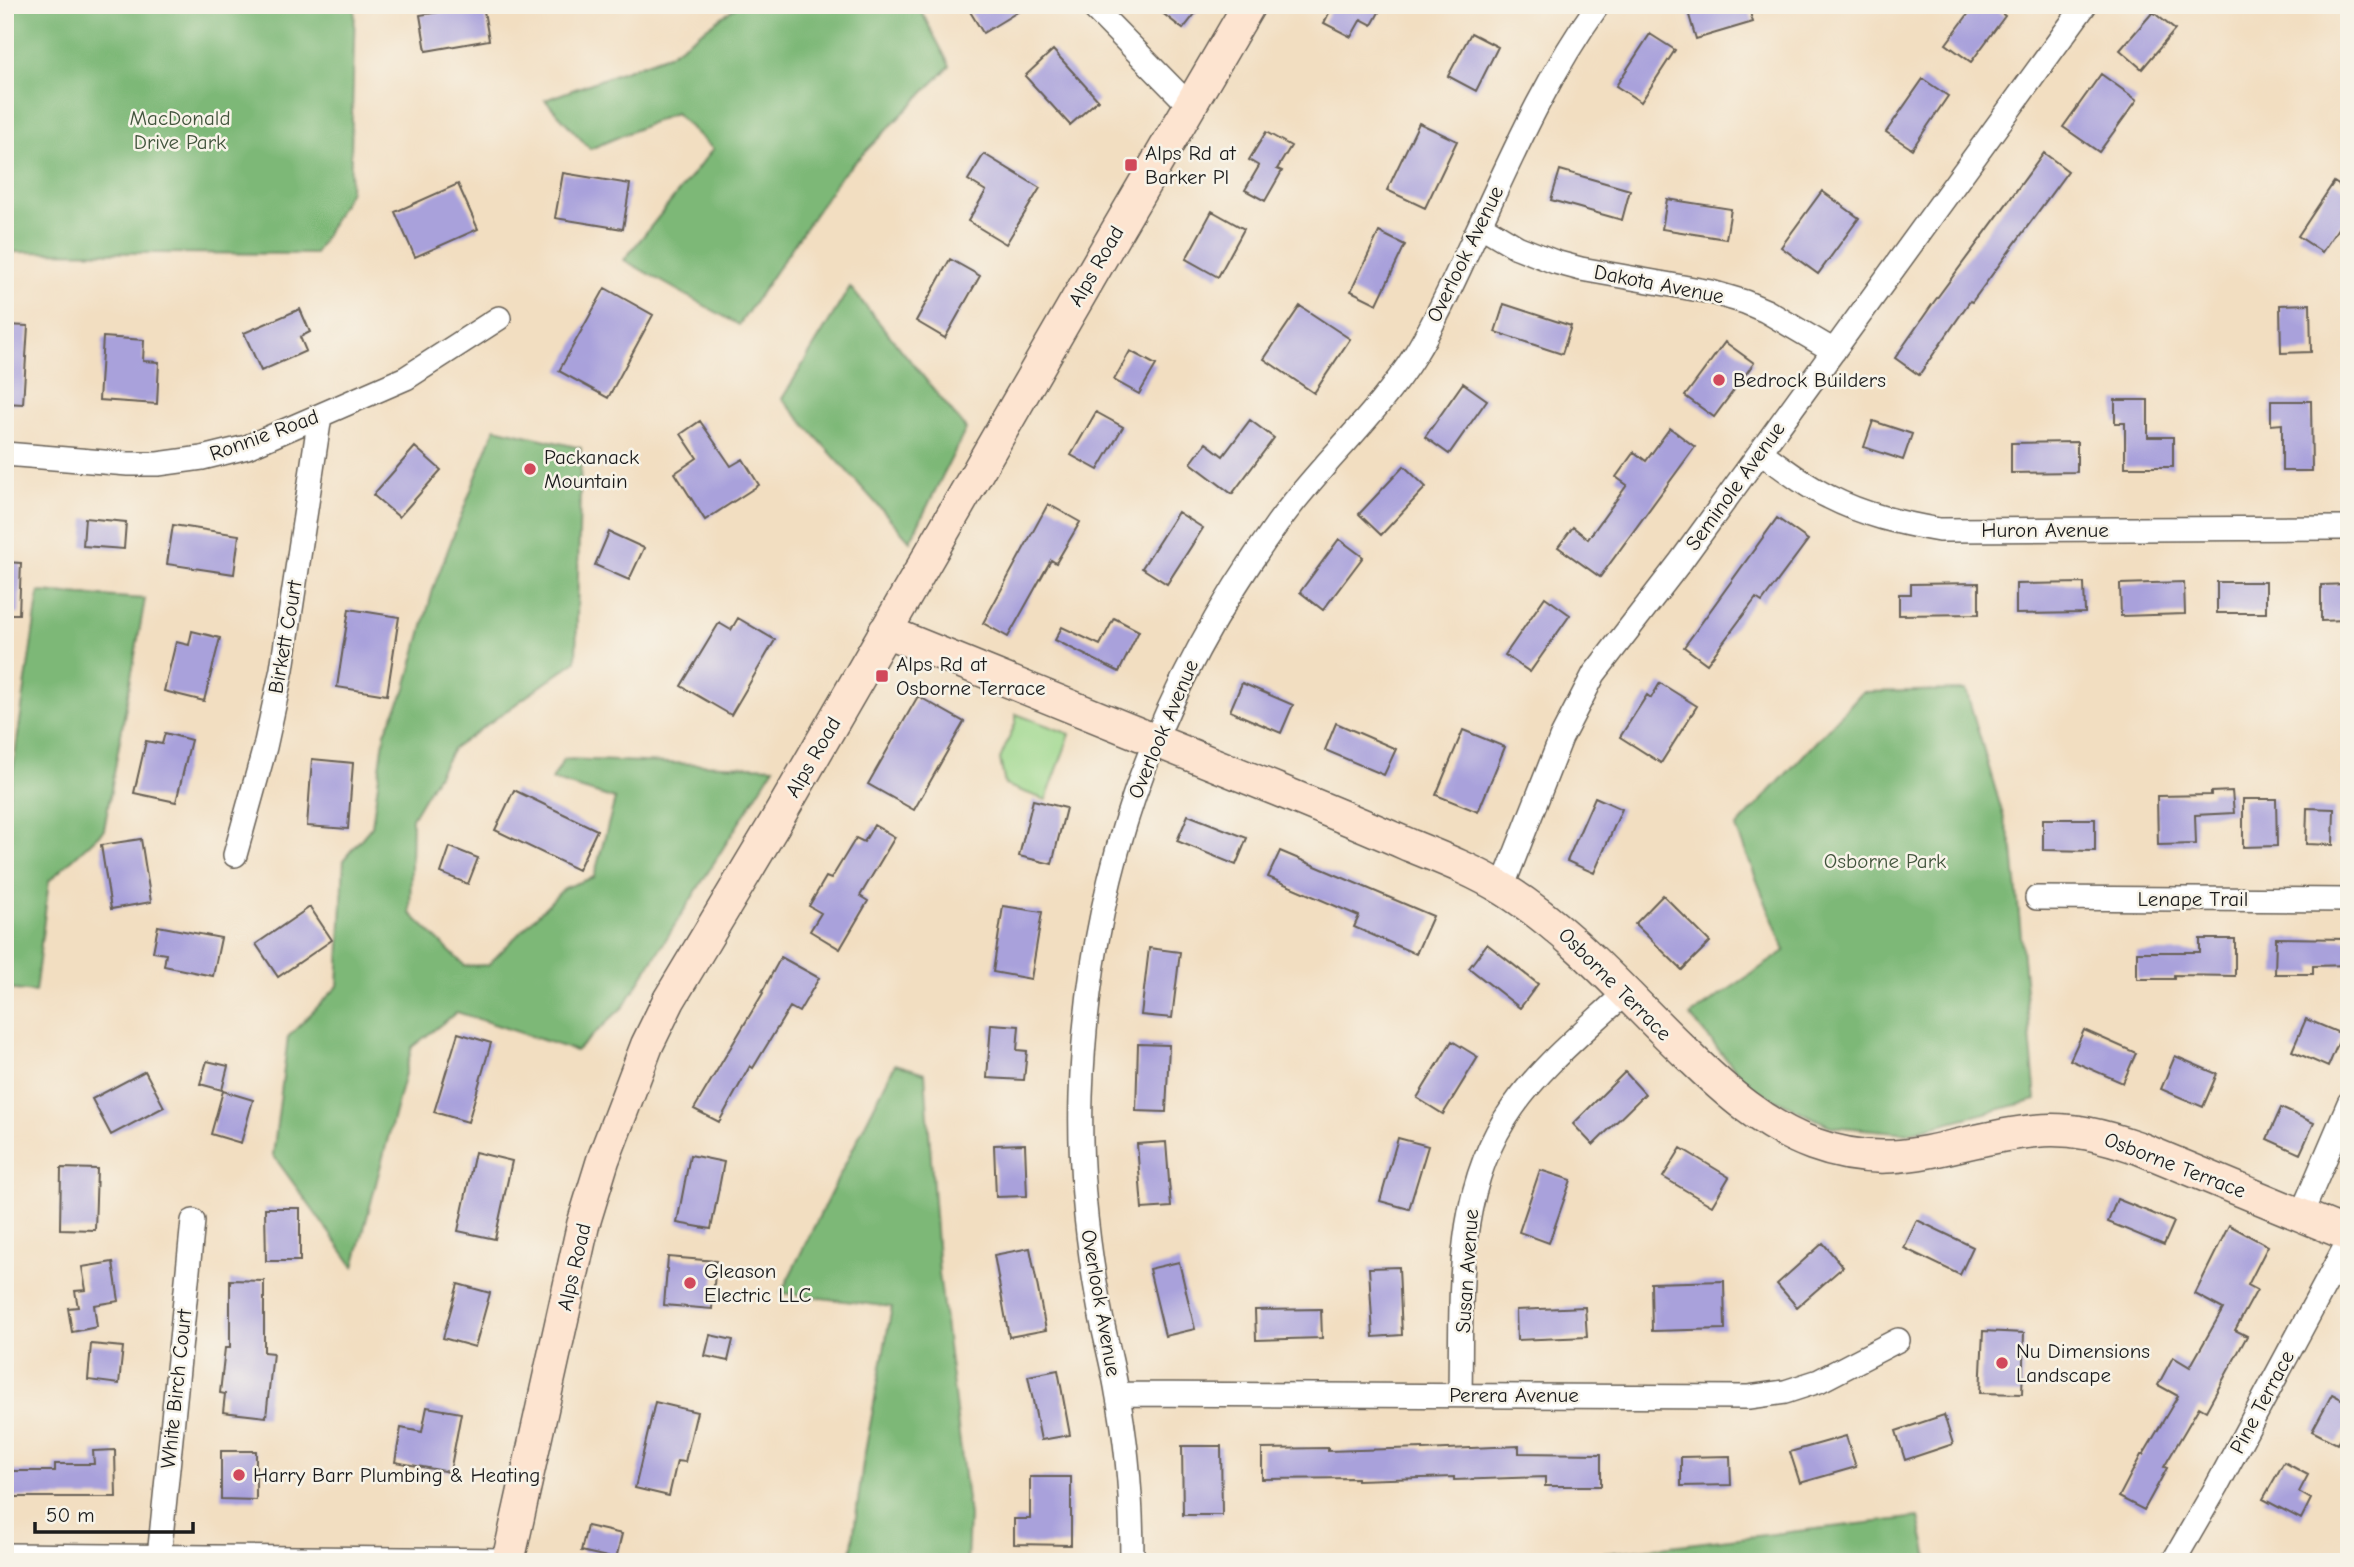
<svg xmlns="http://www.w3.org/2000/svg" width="2354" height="1567" viewBox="0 0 2354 1567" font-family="'Comic Neue',sans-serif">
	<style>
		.green { fill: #9cd78b; stroke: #5c7a54; stroke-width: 2 }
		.forest { fill: #7db877; stroke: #4c6a4a; stroke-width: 2 }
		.building { fill: #a9a1db }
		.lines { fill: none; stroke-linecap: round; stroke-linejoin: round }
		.street-casing { stroke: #676056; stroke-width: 26 }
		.secondary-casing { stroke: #676056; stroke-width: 35 }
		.street { stroke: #fff; stroke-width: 23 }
		.secondary { stroke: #fde4d0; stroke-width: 32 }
		.poi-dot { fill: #d1495b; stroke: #f7f3e8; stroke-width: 2.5 }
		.labels { text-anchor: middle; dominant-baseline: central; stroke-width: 5; stroke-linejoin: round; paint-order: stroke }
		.park-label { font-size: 21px; fill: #42543d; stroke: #f7f3e8 }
		.poi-label { font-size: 21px; fill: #1c1c1c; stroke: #f7f3e8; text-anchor: start }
		.street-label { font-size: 21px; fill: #1c1c1c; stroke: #f7f3e8 }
	</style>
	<rect width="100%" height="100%" fill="#f7f3e8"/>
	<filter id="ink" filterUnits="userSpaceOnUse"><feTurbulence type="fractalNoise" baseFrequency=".0143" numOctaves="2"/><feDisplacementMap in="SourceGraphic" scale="14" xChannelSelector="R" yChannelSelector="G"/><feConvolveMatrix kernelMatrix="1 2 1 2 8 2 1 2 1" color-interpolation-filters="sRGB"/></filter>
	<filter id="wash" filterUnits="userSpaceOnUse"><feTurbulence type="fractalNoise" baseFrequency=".00686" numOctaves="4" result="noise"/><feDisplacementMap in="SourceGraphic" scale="28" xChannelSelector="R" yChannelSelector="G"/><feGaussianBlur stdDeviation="1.57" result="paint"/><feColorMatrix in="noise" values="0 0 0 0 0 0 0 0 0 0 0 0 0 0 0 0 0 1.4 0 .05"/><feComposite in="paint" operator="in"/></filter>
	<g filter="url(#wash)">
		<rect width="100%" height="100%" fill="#f2dec1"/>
		<path class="green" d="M1016,714L1070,734L1046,800L1005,785L1000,759L1016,722Z"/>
		<path class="forest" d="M5,5H355L350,191L315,254L5,252Z
			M739,5H918L950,66L840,177L739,325L624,260L713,149L675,113L590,149L545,100L668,55Z
			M850,287L966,429L910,541L782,399Z
			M495,428L581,448L576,661L453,749L412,818L410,913L465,966L488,965L564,888L594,877L615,799L552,780L564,759L774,767L624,1006L576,1051L457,1012L412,1047L354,1267L273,1155L288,1037L338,986L344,859L372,826L385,732L405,691L434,586Z
			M39,592L145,599L104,830L49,881L35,992L5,989V824Z
			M1966,690L2013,849L2036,1100L1907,1133L1830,1126L1750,1087L1690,1016L1785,951L1736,828L1862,692Z
			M895,1064L925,1073L939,1273L969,1516L967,1562H850L863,1463L892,1307L781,1293Z
			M1919,1517L1929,1562H1532Z"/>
		<g id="blocks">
			<path class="building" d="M483,5L489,40L426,51L420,15Z
				M966,5H1029L983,33Z
				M1152,5H1202L1183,29Z
				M1333,5H1383L1372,25L1361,19L1351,37L1324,23Z
				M1686,5H1748L1753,22L1696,39Z
				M1975,5H1991L2005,16L1971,62L1946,44Z
				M2153,12L2175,30L2142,69L2120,50Z
				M1471,33L1498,47L1476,91L1448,76Z
				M1650,34L1675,50L1641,102L1616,86Z
				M1053,50L1098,100L1070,125L1025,76Z
				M2101,74L2137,100L2099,152L2063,127Z
				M1923,79L1948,96L1912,149L1886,132Z
				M1419,123L1457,141L1425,208L1387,190Z
				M1266,132L1291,146L1277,169L1282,171L1265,201L1245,190L1259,166L1249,160Z
				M2044,153L2068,171L1972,302L1970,301L1919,375L1895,358L1931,306Z
				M984,154L1040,188L1006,244L968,221L986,191L968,180Z
				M1560,170L1630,190L1622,220L1551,200Z
				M563,173L630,184L623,229L555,218Z
				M2334,182L2349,192V212L2322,252L2298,236Z
				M458,184L478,229L415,257L395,212Z
				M1822,191L1859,218L1818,274L1781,247Z
				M1667,199L1731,209L1726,239L1662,229Z
				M1212,211L1244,229L1218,277L1186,259Z
				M1379,232L1405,245L1377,304L1351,291Z
				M950,259L980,276L945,338L916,321Z
				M605,288L653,315L608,398L559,371Z
				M1504,304L1571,326L1562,354L1495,332Z
				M2310,304L2311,352L2281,353L2280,305Z
				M1300,306L1350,339L1314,393L1264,359Z
				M300,309L310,332L300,337L306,351L261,371L244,333Z
				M5,325L28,326L23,404L5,403Z
				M103,337L144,340L143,361L159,362L157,404L99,400Z
				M1725,342L1754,363L1714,417L1685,396Z
				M1130,351L1156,365L1139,394L1114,380Z
				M1463,383L1487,400L1449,454L1425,437Z
				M2115,400H2148V437H2173V467H2125V423H2115Z
				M2271,401H2311L2312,471H2282V424L2271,425Z
				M1096,412L1123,427L1098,470L1071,455Z
				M1250,420L1274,438L1232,494L1191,463L1206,443L1223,456Z
				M700,421L731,466L743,459L759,485L705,520L675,473L697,458L681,434Z
				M1873,421L1912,434L1903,460L1864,447Z
				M1670,428L1695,447L1600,577L1558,547L1573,527L1588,539L1627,485L1616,477L1634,452L1646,461Z
				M2077,442V472L2011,473V443Z
				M415,447L441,470L399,517L373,495Z
				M1404,466L1426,487L1381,535L1359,514Z
				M1048,504L1080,522L1056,563L1051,560L1008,637L983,623Z
				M1178,512L1203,528L1167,584L1142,568Z
				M85,518L126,522L124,549L83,546Z
				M1777,518L1808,540L1762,602L1756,598L1707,664L1684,647Z
				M173,525L239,535L234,574L167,564Z
				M609,532L644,548L629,580L595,565Z
				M1339,539L1363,557L1323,610L1300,592Z
				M5,562L21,563L19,614H5Z
				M2184,582L2185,614L2121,616L2120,584Z
				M2217,582H2266V613H2217Z
				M1979,583V614L1899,615V594H1911V584Z
				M2084,583L2085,613L2016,614V584Z
				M2349,584V612H2345V620L2321,621V585Z
				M1545,597L1570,615L1530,672L1505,655Z
				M349,609L399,617L387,695L337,687Z
				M738,618L775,640L731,715L681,686L719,623L731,630Z
				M1114,618L1139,631L1119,672L1055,640L1062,627L1100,645Z
				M192,631L220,638L204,701L164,691L176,642L189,645Z
				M1242,683L1293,705L1281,733L1230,711Z
				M1660,683L1697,706L1661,763L1620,737L1647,695L1651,698Z
				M918,696L964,722L914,810L868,784Z
				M1336,723L1396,749L1384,775L1325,750Z
				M1463,730L1505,747L1478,812L1436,795Z
				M165,733L191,740L176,802L134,793L146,741L162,744Z
				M312,759L353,763L348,829L307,826Z
				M514,790L597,830L578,870L495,830Z
				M2232,791L2234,813L2195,815L2196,844L2158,845L2157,796L2211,795V792Z
				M1595,797L1622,809L1594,873L1567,861Z
				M2243,799H2276L2277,846L2243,847Z
				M1033,800L1066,808L1052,864L1019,856Z
				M2307,808L2334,809L2333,845L2306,844Z
				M1188,815L1247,838L1236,865L1177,841Z
				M2043,819H2095V851L2043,850Z
				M874,825L895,837L860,896L868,901L840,949L810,931L821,913L809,906L826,877L831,879L856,838L864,842Z
				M141,839L151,902L111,909L101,845Z
				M450,847L478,858L468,884L441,873Z
				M1280,851L1433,916L1416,954L1354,927L1359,916L1268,877Z
				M1663,895L1710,942L1682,970L1635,924Z
				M1003,906L1042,912L1031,979L993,972Z
				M310,907L332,940L278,977L256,944Z
				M158,926L221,938L213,976L164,966L166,954L153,952Z
				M2276,938L2349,939V965L2313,966V974H2275Z
				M2200,939H2235V976L2174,975V979H2137V952H2200Z
				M1487,944L1538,984L1520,1008L1469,968Z
				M1149,948L1180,952L1172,1018L1141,1015Z
				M781,957L819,978L799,1012L790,1007L753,1068L750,1066L719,1122L694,1109L763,993L762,992Z
				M2306,1019L2342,1034L2328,1067L2292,1051Z
				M991,1024L1019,1026L1017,1050L1027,1051L1024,1080L987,1078Z
				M2084,1030L2136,1053L2123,1083L2070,1060Z
				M458,1033L491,1043L468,1122L434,1112Z
				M1452,1041L1478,1057L1443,1114L1417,1098Z
				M1138,1044L1169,1045L1166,1112L1136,1111Z
				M2175,1056L2217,1074L2203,1107L2161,1089Z
				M207,1061L228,1066L222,1090L200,1084Z
				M145,1071L164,1107L111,1135L92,1099Z
				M1625,1072L1645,1094L1593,1145L1573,1124Z
				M223,1091L253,1100L241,1143L211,1134Z
				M2281,1108L2314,1123L2300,1154L2267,1139Z
				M1398,1138L1428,1146L1409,1209L1380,1201Z
				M1166,1142L1171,1207L1142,1209L1137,1144Z
				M1025,1144L1027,1196L996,1197L994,1145Z
				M1681,1148L1729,1177L1712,1206L1663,1177Z
				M475,1152L512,1161L495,1239L458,1231Z
				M690,1155L724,1162L711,1229L677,1223Z
				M61,1168L97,1169L95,1230L60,1229Z
				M1540,1170L1571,1180L1549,1243L1519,1232Z
				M2117,1199L2174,1222L2164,1245L2108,1222Z
				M265,1208H300V1261H266Z
				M1917,1220L1973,1247L1960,1275L1904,1248Z
				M2229,1225L2268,1246L2248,1285L2257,1290L2235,1330L2247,1336L2206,1411L2199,1407L2164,1467L2167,1468L2144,1510L2119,1497L2141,1455H2143L2178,1396L2158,1385L2173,1357L2190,1367L2223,1309L2195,1294Z
				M1823,1243L1843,1267L1797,1307L1777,1284Z
				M1030,1248L1046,1330L1009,1337L994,1255Z
				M668,1257L716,1261L712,1309L664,1305Z
				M113,1262L119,1301L94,1305L97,1327L72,1332L68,1308L78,1307L75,1291L86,1290L82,1267Z
				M1179,1262L1195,1329L1165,1336L1149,1269Z
				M1399,1267L1402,1335L1373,1337L1369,1268Z
				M230,1280L264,1281V1352L273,1353L266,1417L223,1412L225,1394L220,1393L225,1348H230Z
				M1724,1281L1725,1329L1652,1331L1651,1283Z
				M458,1284L490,1293L475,1347L443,1338Z
				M1585,1307L1587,1337L1517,1340L1516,1310Z
				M1321,1309L1322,1338L1256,1340L1255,1310Z
				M1983,1331L2024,1333L2022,1394L1980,1393Z
				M710,1335L733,1340L728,1361L705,1356Z
				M91,1344L123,1347L119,1384L88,1380Z
				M1058,1370L1070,1435L1041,1440L1028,1376Z
				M2332,1394L2349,1403V1423L2337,1444L2312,1431Z
				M655,1402L697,1412L685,1462L677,1461L669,1496L635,1488Z
				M427,1407L461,1413L450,1472L395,1462L401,1428L422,1432Z
				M1944,1415L1953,1444L1905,1460L1896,1431Z
				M1846,1436L1856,1467L1800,1483L1790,1452Z
				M1182,1446H1221L1222,1515H1183Z
				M1519,1446V1453L1601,1454V1486H1545V1477L1454,1480V1477L1357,1480V1478L1262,1479V1449L1328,1448V1451L1423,1448V1450Z
				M115,1450L116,1497H5V1471H55V1464H94L93,1451Z
				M221,1451H256V1500L221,1499Z
				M1730,1456L1731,1485L1681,1486V1457Z
				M2284,1462L2308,1475L2299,1492L2311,1499L2301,1519L2263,1499Z
				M1030,1477H1071V1545L1014,1544V1519H1030Z
				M587,1526L622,1534L616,1559L581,1551Z"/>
		</g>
	</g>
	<g filter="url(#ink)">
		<use href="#blocks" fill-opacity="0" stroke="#676056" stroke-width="2"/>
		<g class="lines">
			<g class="street-casing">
				<path id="street" d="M1091,5L1190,106
					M1480,225L1517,247L1555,262L1581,269L1711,292L1745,302L1766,311L1834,351
					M1761,452C1783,468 1804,485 1829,497C1864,515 1900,523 1939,530L2349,528
					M5,454L128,464H158L202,458L247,447L406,378L499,318
					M235,855L265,747L282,669L320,416
					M1502,888L1561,738L1594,674L1681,561L2085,5
					M2037,898L2349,900
					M2301,1215L2349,1103
					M1118,1394L1749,1397L1785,1392L1819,1381L1898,1340
					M1460,1395C1462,1297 1453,1191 1513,1107C1543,1064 1587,1029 1625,993
					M5,1555L508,1560
					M159,1557L193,1221
					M1132,1562C1132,1505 1128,1448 1117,1392C1112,1361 1103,1331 1098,1300C1086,1233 1079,1164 1081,1096C1088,882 1151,699 1277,524C1320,464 1377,416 1416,353C1437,319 1453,282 1470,246C1509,163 1544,80 1598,5
					M2173,1562L2217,1486L2349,1240"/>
			</g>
			<g class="secondary-casing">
				<path id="secondary" d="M885,631C1016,685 1147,737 1278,790C1322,808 1366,826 1409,845C1441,858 1475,871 1505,890C1575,934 1628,998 1688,1055C1725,1091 1764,1126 1813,1144C1900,1176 1954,1138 2035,1131C2072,1127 2104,1136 2139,1148L2349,1235
					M508,1562L583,1225L603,1160L647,1045L669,1000L775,823L1108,246L1249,5"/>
			</g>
			<use href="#street" class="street"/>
			<use href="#secondary" class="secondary"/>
		</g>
	</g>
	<g class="poi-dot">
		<rect x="1124" y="158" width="14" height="14" rx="3.5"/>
		<circle cx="1719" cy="380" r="7"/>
		<circle cx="530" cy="469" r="7"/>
		<rect x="875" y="669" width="14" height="14" rx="3.5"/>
		<circle cx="690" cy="1283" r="7"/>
		<circle cx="2002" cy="1363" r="7"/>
		<circle cx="239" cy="1475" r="7"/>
	</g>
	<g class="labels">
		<g class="park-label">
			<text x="180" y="118">MacDonald<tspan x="180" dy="24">Drive Park</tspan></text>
			<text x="1885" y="861">Osborne Park</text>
		</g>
		<g class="poi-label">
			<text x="1145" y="153">Alps Rd at<tspan x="1145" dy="24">Barker Pl</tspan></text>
			<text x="1733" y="380">Bedrock Builders</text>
			<text x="544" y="457">Packanack<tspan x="544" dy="24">Mountain</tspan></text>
			<text x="896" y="664">Alps Rd at<tspan x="896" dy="24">Osborne Terrace</tspan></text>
			<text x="704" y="1271">Gleason<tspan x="704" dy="24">Electric LLC</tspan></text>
			<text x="2016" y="1351">Nu Dimensions<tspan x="2016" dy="24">Landscape</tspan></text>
			<text x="253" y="1475">Harry Barr Plumbing &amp; Heating</text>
		</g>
		<g class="street-label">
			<text transform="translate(1465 254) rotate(-64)">Overlook Avenue</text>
			<text transform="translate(1096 266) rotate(-60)">Alps Road</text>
			<text transform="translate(1659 284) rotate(11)">Dakota Avenue</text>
			<text transform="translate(264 435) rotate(-20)">Ronnie Road</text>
			<text transform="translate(1735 486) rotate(-54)">Seminole Avenue</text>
			<text x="2045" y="530">Huron Avenue</text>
			<text transform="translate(285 637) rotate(-80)">Birkett Court</text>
			<text transform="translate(1163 729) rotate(-67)">Overlook Avenue</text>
			<text transform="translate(813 757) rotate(-60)">Alps Road</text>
			<text x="2193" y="899">Lenape Trail</text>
			<text transform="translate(1615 984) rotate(45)">Osborne Terrace</text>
			<text transform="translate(2175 1165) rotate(21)">Osborne Terrace</text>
			<text transform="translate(574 1267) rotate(-77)">Alps Road</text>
			<text transform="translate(1467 1271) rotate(-86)">Susan Avenue</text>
			<text transform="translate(1101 1303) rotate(80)">Overlook Avenue</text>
			<text transform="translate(176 1389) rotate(-84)">White Birch Court</text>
			<text x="1514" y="1395">Perera Avenue</text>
			<text transform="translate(2262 1402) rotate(-62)">Pine Terrace</text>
		</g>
	</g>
	<rect width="2354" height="1567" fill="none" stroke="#f7f3e8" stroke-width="28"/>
	<path d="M35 1522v10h158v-10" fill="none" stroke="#1c1c1c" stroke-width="3.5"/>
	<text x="46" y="1522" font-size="21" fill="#1c1c1c" stroke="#f7f3e8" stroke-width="5" paint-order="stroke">50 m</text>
</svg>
